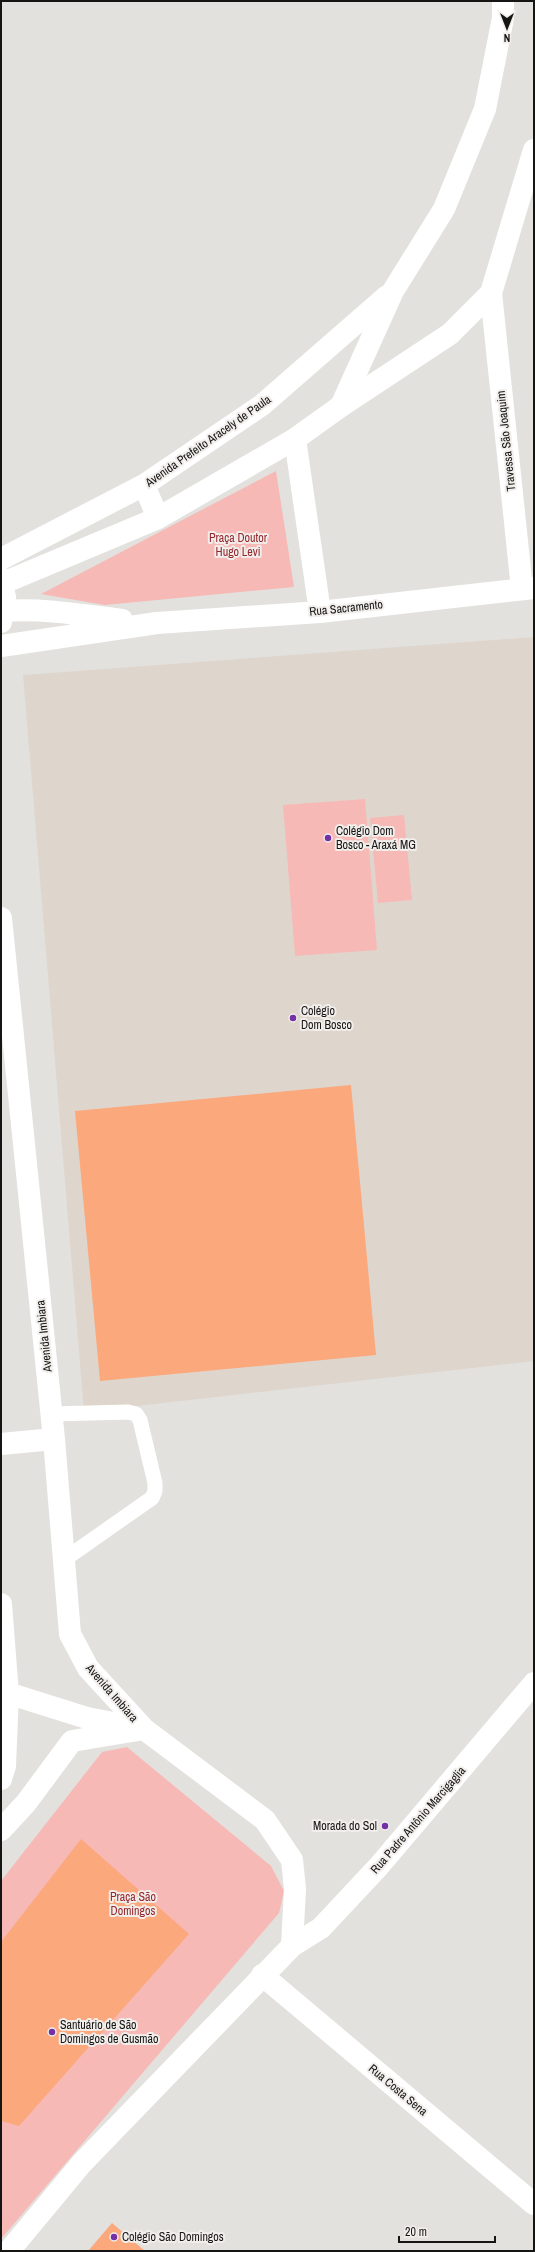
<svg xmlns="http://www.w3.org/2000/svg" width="535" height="2252" viewBox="0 0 535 2252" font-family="'Archivo Narrow',sans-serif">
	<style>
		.built { fill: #ded6cd }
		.green { fill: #f7b9b5 }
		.building { fill: #fba87c }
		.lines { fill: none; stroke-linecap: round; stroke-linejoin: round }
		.lane { stroke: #fff; stroke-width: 15 }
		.street { stroke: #fff; stroke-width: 22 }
		.secondary { stroke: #fff; stroke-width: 22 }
		.poi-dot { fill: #7331a5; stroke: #f1eeeb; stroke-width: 1.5 }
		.labels { text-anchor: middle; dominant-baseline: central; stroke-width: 4; stroke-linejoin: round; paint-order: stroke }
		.street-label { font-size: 12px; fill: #151514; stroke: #f1eeeb }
		.park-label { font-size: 12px; fill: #94272c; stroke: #f1eeeb }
		.poi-label { font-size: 12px; fill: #151514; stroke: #f1eeeb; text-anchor: start }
	</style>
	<rect width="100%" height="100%" fill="#e3e1de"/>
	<path class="built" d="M534,637V1361L84,1412L23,675Z"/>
	<path class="green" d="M276,471L294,587L105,605L41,594Z
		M365,799L377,950L295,956L283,805Z
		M404,815L412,900L378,903L370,818Z
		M127,1747L271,1866L284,1891L279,1913L1,2239V1881L102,1752Z"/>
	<path class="building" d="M351,1085L376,1355L100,1381L75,1111Z
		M81,1839L189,1934L19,2126L1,2121V1942Z
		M112,2223L145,2251H88Z"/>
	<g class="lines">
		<path class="lane" d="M52,1414L128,1412L136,1414L140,1420L155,1483V1491L152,1498L65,1559"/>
		<path class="street" d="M491,293L522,589
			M341,406L450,334L491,293L534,150
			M295,439L320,612
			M4,611C43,608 83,615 122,620
			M1,646L157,623L320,612L534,588
			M292,1946L321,1928L379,1866L534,1683
			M262,1975L534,2204"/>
		<path class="secondary" d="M144,485L158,518
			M1,559L144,485L262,405L387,296
			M1,578L5,597L1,622
			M3,583L158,518L295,439L341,406L393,291L444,209L485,109L503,18V1
			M1,918L54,1439L70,1634L88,1668L144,1729L265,1820L292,1860L295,1889L292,1946L82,2163L9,2251
			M1,1444L54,1439
			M1,1604L8,1694L5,1766L1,1779
			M1,1691L87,1718L129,1726
			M1,1830L26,1803L72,1741L144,1729"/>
	</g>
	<g class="poi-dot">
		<circle cx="328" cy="838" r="4"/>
		<circle cx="293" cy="1018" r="4"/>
		<circle cx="385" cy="1826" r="4"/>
		<circle cx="52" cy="2032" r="4"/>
		<circle cx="114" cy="2237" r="4"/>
	</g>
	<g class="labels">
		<g class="street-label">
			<text transform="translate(208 441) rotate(-35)">Avenida Prefeito Aracely de Paula</text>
			<text transform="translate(506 441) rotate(-96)">Travessa São Joaquim</text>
			<text transform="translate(346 608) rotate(-6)">Rua Sacramento</text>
			<text transform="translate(44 1336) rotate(-96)">Avenida Imbiara</text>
			<text transform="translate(112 1693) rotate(49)">Avenida Imbiara</text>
			<text transform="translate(418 1820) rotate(-49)">Rua Padre Antônio Marcigaglia</text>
			<text transform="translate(398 2090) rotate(40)">Rua Costa Sena</text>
		</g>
		<g class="park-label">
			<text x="238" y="538">Praça Doutor<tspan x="238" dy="14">Hugo Levi</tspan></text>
			<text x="133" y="1897">Praça São<tspan x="133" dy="14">Domingos</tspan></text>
		</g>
		<g class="poi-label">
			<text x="336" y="831">Colégio Dom<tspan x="336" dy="14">Bosco - Araxá MG</tspan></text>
			<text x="301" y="1011">Colégio<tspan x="301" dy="14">Dom Bosco</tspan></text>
			<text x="377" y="1826" text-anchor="end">Morada do Sol</text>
			<text x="60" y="2025">Santuário de São<tspan x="60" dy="14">Domingos de Gusmão</tspan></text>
			<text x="122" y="2237">Colégio São Domingos</text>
		</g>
	</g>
	<rect width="535" height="2252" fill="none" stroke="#151514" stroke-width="4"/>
	<g transform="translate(507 28) rotate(180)" stroke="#f1eeeb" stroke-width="3" paint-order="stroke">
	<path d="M0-3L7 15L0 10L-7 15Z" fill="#151514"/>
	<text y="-6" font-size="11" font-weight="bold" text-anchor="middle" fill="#151514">N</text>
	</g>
	<path d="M399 2236v6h96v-6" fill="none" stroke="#151514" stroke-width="2"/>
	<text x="405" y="2236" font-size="12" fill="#151514" stroke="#f1eeeb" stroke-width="3" paint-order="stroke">20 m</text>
</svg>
